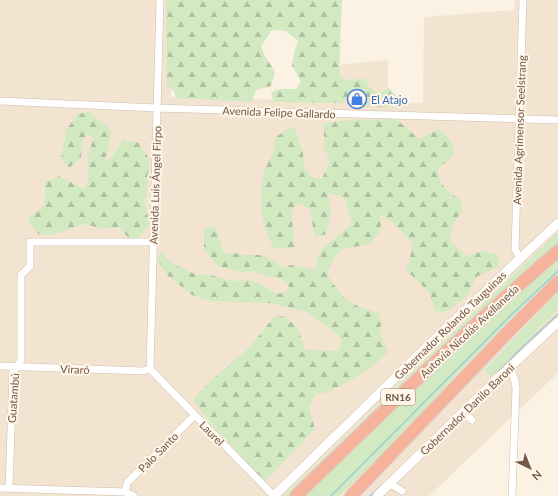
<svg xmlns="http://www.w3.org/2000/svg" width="558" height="496" viewBox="0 0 558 496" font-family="Lato,sans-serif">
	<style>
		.residential { fill: #f3e4d1 }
		.grass { fill: #d2e9c2 }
		.forest { fill: url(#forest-firs) }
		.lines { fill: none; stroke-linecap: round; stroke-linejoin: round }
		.stream { stroke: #9eced7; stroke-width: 1.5 }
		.street-casing { stroke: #cfbcad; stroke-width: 8 }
		.secondary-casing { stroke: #d2bcaa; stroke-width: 10 }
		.highway-casing { stroke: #d8d0cc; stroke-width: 14 }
		.street { stroke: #fff; stroke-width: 7 }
		.secondary { stroke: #fff; stroke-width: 9 }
		.highway { stroke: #f6b29a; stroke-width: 12 }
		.labels { text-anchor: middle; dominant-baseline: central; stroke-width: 4; stroke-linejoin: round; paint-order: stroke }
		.shield { fill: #fff6e9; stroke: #9d8779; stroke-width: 1 }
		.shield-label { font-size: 10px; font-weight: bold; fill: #735849 }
		.shop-label { font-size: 11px; fill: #366cbe; stroke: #fff6e9; text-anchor: start }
		.street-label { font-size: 11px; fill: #735849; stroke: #fff6e9 }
	</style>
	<defs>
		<pattern id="forest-firs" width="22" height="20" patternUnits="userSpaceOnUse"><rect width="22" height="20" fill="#d2e9c2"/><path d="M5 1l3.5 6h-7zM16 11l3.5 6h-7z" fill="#afc0a0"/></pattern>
	</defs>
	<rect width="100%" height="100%" fill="#fcf2e3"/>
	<path class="residential" d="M0,0H174L171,97L334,101L336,65L388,60V102L423,103L424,17L514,10L515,0H558V373L429,496H0Z"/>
	<path class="grass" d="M558,232V247L293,496H284Z
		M558,260V273L515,315L445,387L388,449L339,496H306L364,438L451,355Z
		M558,292V309L491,377L484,370Z"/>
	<path class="forest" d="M166,0H342L339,73L345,81L364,78L368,85L376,93L389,88L398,97L392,107L365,106L363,92L353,88L345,103L274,102L271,93L278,89H296L301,81L292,66L294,53L298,41L286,31L272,30L261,46L265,56L275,72L271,86L256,90L252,102L176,98L174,91L167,85Z
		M88,112L104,123L111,131L109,148L104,161L112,157L123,140L139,143L150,160L145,202L149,225L136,240H130L120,227L103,229L85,224L51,235L38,234L27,219C47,206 45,205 45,182L59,176L84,189L89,178L87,156L94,138L87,134L82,143L81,158L69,168L61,160L66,130L78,114Z
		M396,119L419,139L439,129C449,137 455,143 453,156L438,169C438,184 448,193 461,200L462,210L451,228L450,241L467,256L483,251L496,254L500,262L496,268L476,277L467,296L445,313L435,311L429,292L405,269L409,262L413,244L392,221L380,215L381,230L370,244L342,249L334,258L327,274C341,298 352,307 379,313L381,322L380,334L388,352L374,365L363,373L331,391L316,394L309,407L315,429L265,481L212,425L193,400L208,383L249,348L274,317L284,316L297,327L305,349L313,350L338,351L342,341L332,330L307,312L270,303L210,301L192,295L168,276L157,259L161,252L169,260L182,268L197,275H210L234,281L248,280L261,284L277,294L289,291L288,283L278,278L267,277L255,271L241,272L219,267L204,250V228L215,226L224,253H233L243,255H261L274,261L282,268L291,265L317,270L316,261L322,249L352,224L344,197L328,193L331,213L326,234L317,237L314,234L310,209L298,203L291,211L295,246L289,249L274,248C261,227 258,196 264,173C266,166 270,159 273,153C274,148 275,142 276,137L289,128L295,129L303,152L304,168L313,178L322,179L330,160L324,149V123L355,120Z"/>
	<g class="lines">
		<path class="stream" d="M496,374L520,349L558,314
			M331,496L511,315L558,271
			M370,496L383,484"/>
		<g class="street-casing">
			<path id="street" d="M0,101L157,108L558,120
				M520,258L515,249L523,0
				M0,366L143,371L150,369
				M508,368L514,377L516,388L512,496
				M150,369L160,0
				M150,369L274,496
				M464,412L472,420
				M390,484L402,491
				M0,488L125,492L134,496
				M9,488L13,372L21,360V275L30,266V242H154
				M125,492L127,483L195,415"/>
		</g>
		<g class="secondary-casing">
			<path id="secondary" d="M274,496L443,331L558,223
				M377,496L495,381L558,322"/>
		</g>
		<g class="highway-casing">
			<path id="highway" d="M296,496C382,413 467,329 558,251
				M351,496L512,328L558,282"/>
		</g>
		<use href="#street" class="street"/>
		<use href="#secondary" class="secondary"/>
		<use href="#highway" class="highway"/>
	</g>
	<defs>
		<g id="shop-ring" transform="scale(1)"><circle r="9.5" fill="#fff6e9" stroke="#3f7fe0" stroke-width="1.5"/><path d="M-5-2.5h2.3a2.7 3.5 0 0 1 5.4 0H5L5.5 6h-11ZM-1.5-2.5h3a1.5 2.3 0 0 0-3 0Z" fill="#3f7fe0"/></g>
	</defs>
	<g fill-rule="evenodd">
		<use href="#shop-ring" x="357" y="99"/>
	</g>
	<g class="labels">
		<rect class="shield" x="381" y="389" width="34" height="16" rx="3"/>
		<g class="shield-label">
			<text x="398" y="397">RN16</text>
		</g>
		<g class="shop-label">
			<text x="371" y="99">El Atajo</text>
		</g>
		<g class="street-label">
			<text transform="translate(279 112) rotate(2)">Avenida Felipe Gallardo</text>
			<text transform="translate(519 130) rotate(-88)">Avenida Agrimensor Seelstrang</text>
			<text transform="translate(155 185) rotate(-88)">Avenida Luis Ángel Firpo</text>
			<text transform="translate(450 325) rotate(-44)">Gobernador Rolando Tauguinas</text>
			<text transform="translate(469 331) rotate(-43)">Autovía Nicolás Avellaneda</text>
			<text transform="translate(75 369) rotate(2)">Viraró</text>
			<text transform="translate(13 398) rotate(-86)">Guatambú</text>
			<text transform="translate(467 409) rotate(-44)">Gobernador Danilo Baroni</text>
			<text transform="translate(212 433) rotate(45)">Laurel</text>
			<text transform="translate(158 452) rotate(-45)">Palo Santo</text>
		</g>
	</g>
	<g transform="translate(530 468) rotate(137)" stroke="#fff6e9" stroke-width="3" paint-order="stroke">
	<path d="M0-3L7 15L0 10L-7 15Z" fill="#735849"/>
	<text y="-6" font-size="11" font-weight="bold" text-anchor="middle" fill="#735849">N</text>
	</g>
</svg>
